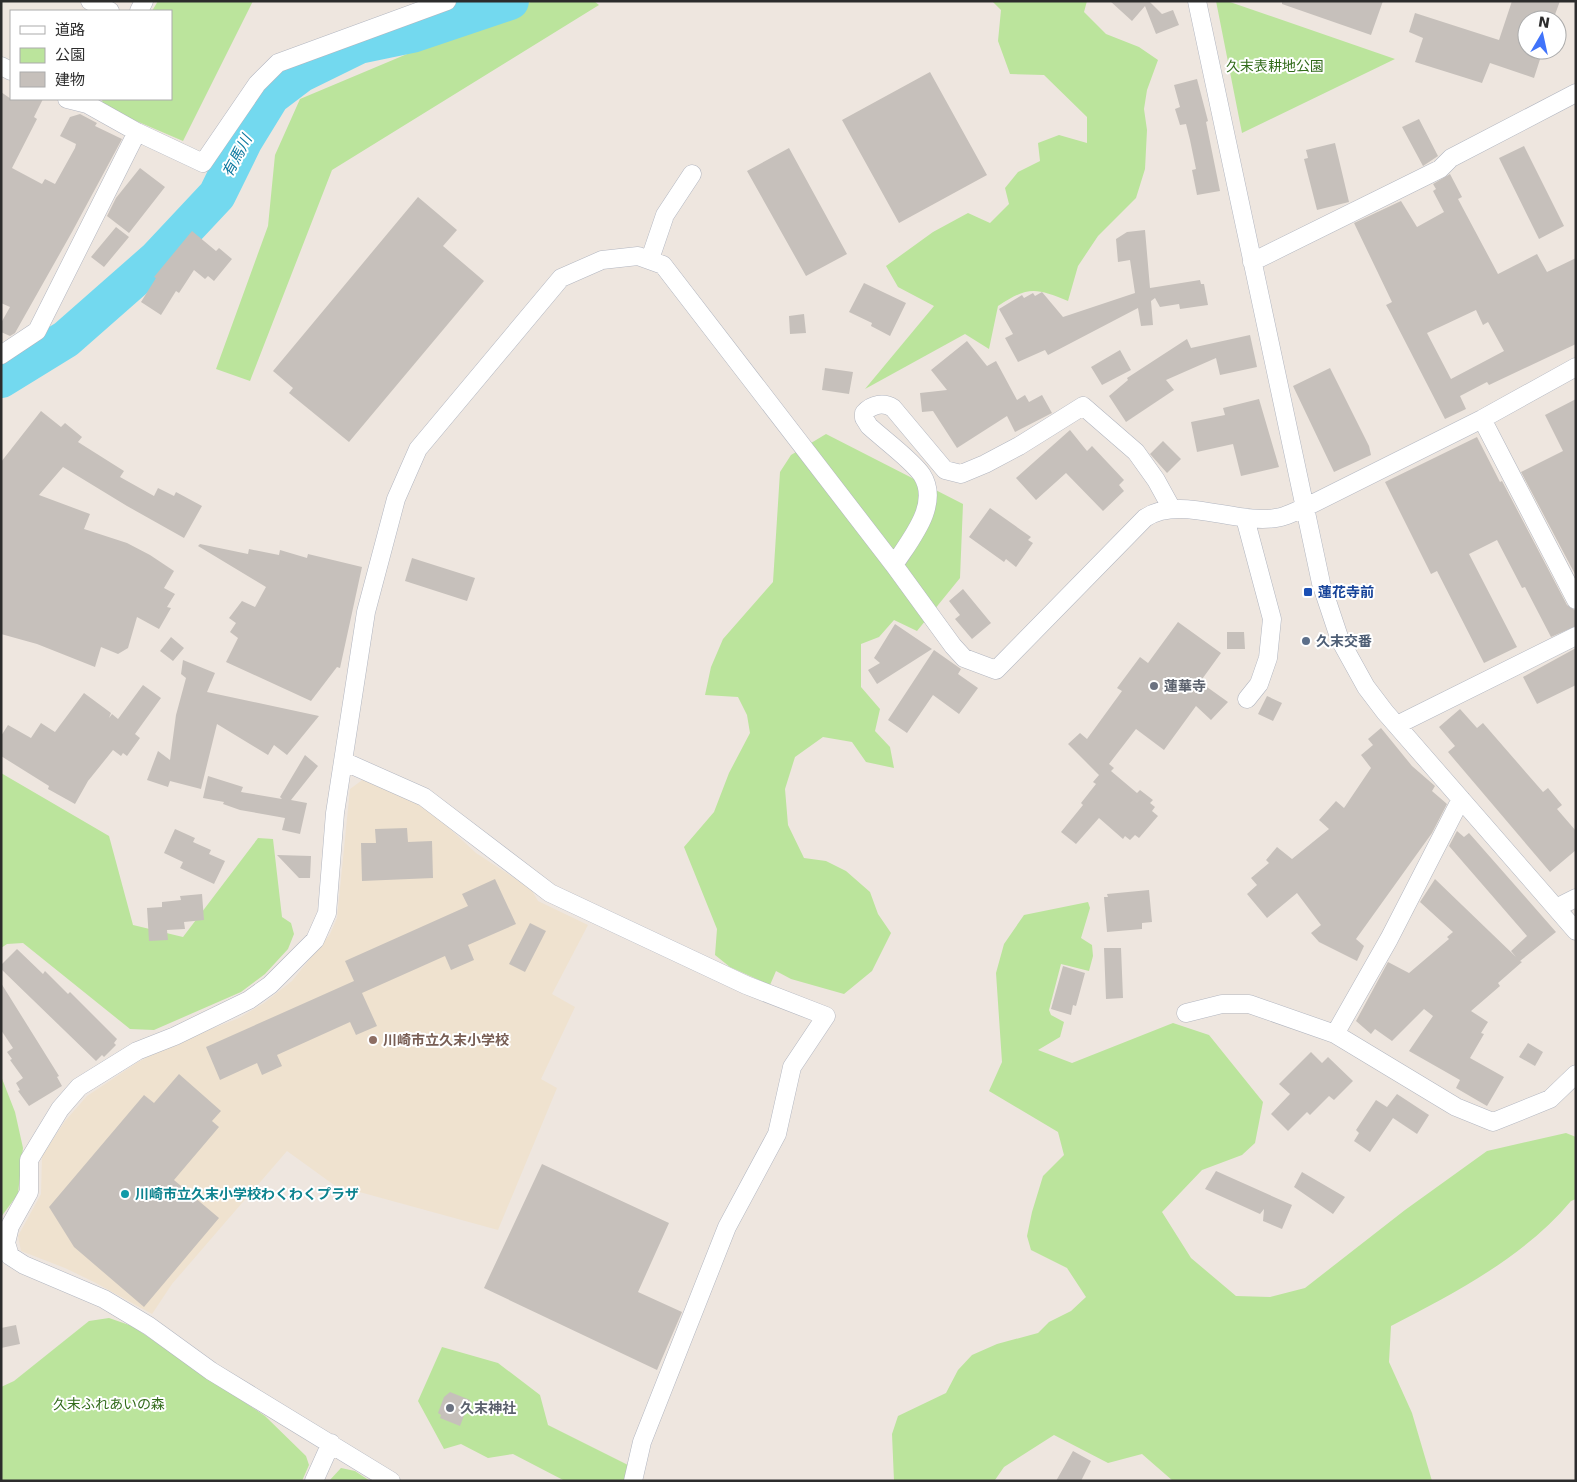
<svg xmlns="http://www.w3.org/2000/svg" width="1577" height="1482" viewBox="0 0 1577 1482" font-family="'DejaVu Sans','Noto Sans JP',sans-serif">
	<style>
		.education { fill: #efe2cf }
		.green { fill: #bbe49c }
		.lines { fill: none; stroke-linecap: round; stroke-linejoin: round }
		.river { stroke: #73d9ef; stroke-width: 38 }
		.building { fill: #c6c0bb; fill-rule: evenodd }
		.minor-casing { stroke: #b2b6c0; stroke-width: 19 }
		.minor { stroke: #fff; stroke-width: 18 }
		.transit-dot { fill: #1a4fb4; stroke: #fff; stroke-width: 2 }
		.service-dot { fill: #5c6f8a; stroke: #fff; stroke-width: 2 }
		.worship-dot { fill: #6b7280; stroke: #fff; stroke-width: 2 }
		.education-dot { fill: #8d6e63; stroke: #fff; stroke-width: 2 }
		.culture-dot { fill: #0f9aa8; stroke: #fff; stroke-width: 2 }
		.labels { text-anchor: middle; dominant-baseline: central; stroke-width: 4; stroke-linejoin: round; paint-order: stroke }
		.park-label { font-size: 14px; fill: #326b1b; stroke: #fff }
		.transit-label { font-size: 14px; font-weight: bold; fill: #164399; stroke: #fff; text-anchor: start }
		.service-label { font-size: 14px; font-weight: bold; fill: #4e5e75; stroke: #fff; text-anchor: start }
		.worship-label { font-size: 14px; font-weight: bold; fill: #5b616d; stroke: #fff; text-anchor: start }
		.education-label { font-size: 14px; font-weight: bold; fill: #785e54; stroke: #fff; text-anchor: start }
		.culture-label { font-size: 14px; font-weight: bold; fill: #0d838f; stroke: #fff; text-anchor: start }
		.water-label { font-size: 15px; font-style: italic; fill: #0e799f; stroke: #fff }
	</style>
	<rect width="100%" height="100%" fill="#eee6df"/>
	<path class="education" d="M365,778L408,798L436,816L476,853L531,889L538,901L588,925L552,994L575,1007L541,1079L557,1088L498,1230L334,1185L287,1151L172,1284L152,1314L96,1283L65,1268L21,1251L18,1236L41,1194L42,1156L65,1121L87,1096L138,1062L169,1046L239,1018L264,1003L292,981L330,934L337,918L350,789Z"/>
	<path class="green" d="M158,1H253L183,141L106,108L102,101L103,99H171V11H152Z
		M533,1H594L599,5L332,170L250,381L216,369L268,226L275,155L300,99Z
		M992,1H1087L1084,12L1106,34L1139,47L1158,60L1147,90L1144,109L1147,130L1145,169L1136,198L1098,236L1078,266L1068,301C1036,288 1028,286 998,306L989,349L965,334L865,389L934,306L898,287L886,266L933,232L968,213L990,223L1009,204L1005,188L1018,172L1040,161L1038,143L1059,135L1087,143V117L1044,75L1010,74L998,41L1001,10Z
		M1216,1H1227L1395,59L1242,133Z
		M826,434L963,504L960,578L917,631L894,620L879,637L861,644V687L880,709L875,731L890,747L894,768L866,762L852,742L823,737L795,757L785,789L788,825L804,858L826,861L846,871L870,892L878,914L891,933L872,971L844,994L791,979L776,971L770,985L730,967L715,955L717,929L684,847L714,812L729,773L750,733L747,715L738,697L705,695L711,667L723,639L773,582L780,472L791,455Z
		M1,773L109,836L133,925L183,937L258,838L273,839L282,917L291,923L294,934L288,949L265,974L241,992L154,1030L130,1029L23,943L7,944L1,948Z
		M1088,902L1090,908L1081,938L1092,945L1093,956L1089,971L1061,964L1049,1010L1051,1015L1064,1022L1060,1037L1038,1050L1072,1063L1173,1023L1209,1035L1263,1102L1255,1143L1242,1155L1202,1170L1162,1212L1191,1258L1236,1296L1270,1297L1305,1288L1405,1210L1487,1151L1566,1133L1576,1137V1199L1571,1201C1524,1257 1455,1293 1391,1326L1389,1362L1412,1413L1432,1481H1173L1142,1454L1108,1463L1054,1435L1004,1467L995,1480L894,1481L892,1434L898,1416L946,1393L958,1370L972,1355L997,1344L1038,1333L1049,1322L1071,1311L1086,1297L1067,1268L1031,1250L1027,1236L1032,1212L1043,1176L1064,1155L1058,1132L989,1091L1002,1062L996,973L1004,944L1024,915Z
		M1,1076L15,1112L23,1148L18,1194L1,1217Z
		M109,1318L132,1326L265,1416L306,1456L309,1465L302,1481H1V1387L14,1381L89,1321Z
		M442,1347L498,1363L540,1395L548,1425L630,1466L624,1481H565L513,1454L488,1458L461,1444L444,1449L418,1401Z
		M341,1468L355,1471L370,1481H329Z"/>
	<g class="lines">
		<path class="river" d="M1,379L66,339L157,259L217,195L244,140L271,96L300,74L359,45L412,34L510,1"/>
	</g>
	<path class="building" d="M1110,1H1149L1162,14L1173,10L1179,25L1156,34L1145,6L1132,21Z
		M1282,1H1383L1371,35L1282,4Z
		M1512,1H1560L1553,20H1527V50H1543L1534,78L1490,63L1482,83L1415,62L1423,38L1409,32L1415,13L1499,40Z
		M930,72L987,175L899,223L842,120Z
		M1197,79L1208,121L1206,122L1220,191L1197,195L1192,170L1196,169L1190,140L1186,124L1180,125L1175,109L1180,107L1174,85Z
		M1,92L11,99H43L34,117L37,119L12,168L42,184L45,179L55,184L75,148L76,144L60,136L70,117L80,114L97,123L95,126L122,139L72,232L15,333L10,336L1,332V323L10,307L1,303Z
		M1419,119L1438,156L1423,166L1402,127Z
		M1335,143L1349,202L1317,210L1304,159L1308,158L1306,150Z
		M1524,146L1564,226L1539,239L1499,158Z
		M789,148L847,254L806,276L747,171Z
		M140,168L165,187L129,233L107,216L116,198Z
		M1450,174L1462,197L1458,199L1498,274L1537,254L1547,272L1576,258V344L1489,385L1487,382L1460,396L1466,409L1445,419L1390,312L1386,305L1392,302L1354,223L1401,201L1417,227L1444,212L1433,191L1436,189L1433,184ZM1476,310L1483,325L1488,322L1504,351L1451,379L1427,333Z
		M418,197L457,230L443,246L484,281L349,442L289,393L293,388L273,371Z
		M116,227L129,237L104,267L91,257Z
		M1145,230L1150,288L1200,280L1201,284H1204L1208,305L1180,309L1179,304L1160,307L1155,298L1151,301L1153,325L1141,326L1138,308L1048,355L1045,350L1018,362L1005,338L1013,334L999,309L1022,295L1024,298L1033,293L1035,296L1042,292L1063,317L1135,293L1130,260L1118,262L1116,239L1127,232Z
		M192,231L216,251L219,248L232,259L214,281L208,276L205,279L194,270L179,293L176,291L161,315L141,302L156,278L154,277Z
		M864,283L906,303L890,336L871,326L872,323L849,312Z
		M804,314L806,333L790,334L789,316Z
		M1250,335L1257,367L1220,375L1216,358L1166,380L1174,390L1126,422L1109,396L1128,380L1127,378L1187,339L1191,348Z
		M967,341L987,366L996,361L1017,400L1025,395L1029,402L1042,395L1052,413L1015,432L1007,416L957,448L933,411L922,412L920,393L947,390L931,370Z
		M1120,350L1131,370L1102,385L1091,367Z
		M825,368L853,372L849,394L822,390Z
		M1330,368L1369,446L1371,455L1334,472L1293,386Z
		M1259,399L1279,467L1241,476L1233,444L1197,452L1191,422L1225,415L1223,408Z
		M1576,399V576L1521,472L1563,451L1545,415Z
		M41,411L61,427L65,423L82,437L78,442L124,471L120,477L154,496L158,488L174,496L176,492L202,506L184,538L127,506L63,467L39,495L90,514L84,529L127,543L150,555L174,571L164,588L175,594L167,607L171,608L159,629L137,617L128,648L118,654L101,647L95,667L37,644L1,634V462Z
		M1070,430L1087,451L1092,446L1124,480L1119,485L1124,491L1103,511L1066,473L1036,500L1016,478Z
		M1477,437L1500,482L1502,481L1567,605L1576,611V626L1551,637L1525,587L1522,588L1497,540L1469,554L1517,647L1484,663L1437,571L1431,574L1385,482Z
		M1163,441L1181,459L1167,473L1150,454Z
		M990,508L1031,537L1028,540L1033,543L1016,567L1006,559L1004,562L969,537Z
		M200,544L248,554L249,549L279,555L280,550L307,558L308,554L362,567L340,668L337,667L311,701L226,662L238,638L230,632L236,623L229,618L242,601L255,607L266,587L198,546Z
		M412,558L475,578L467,601L405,581Z
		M963,589L991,623L972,639L955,619L960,615L949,601Z
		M1178,622L1221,653L1200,682L1228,702L1211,720L1196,706L1164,750L1136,729L1109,764L1114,768L1111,771L1137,793L1140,790L1153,800L1150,803L1155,807L1152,811L1158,816L1139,838L1135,835L1130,840L1125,836L1123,839L1099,818L1076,844L1061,832L1083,805L1081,803L1096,784L1093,782L1099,775L1068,744L1080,733L1087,739L1122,691L1117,688L1140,657L1148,663Z
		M895,624L932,649L877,684L868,670L880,663L874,658Z
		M1227,632H1244L1245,649H1227Z
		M171,637L184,648L173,661L160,651Z
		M1576,648V685L1537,704L1523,677Z
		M934,650L961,669L958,674L978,688L959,714L933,695L907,733L888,720Z
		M183,660L215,673L207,692L319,716L287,755L274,745L268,755L217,724L201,789L170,781L168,787L147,780L158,751L170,760L176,715L186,678L181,674Z
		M143,685L161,698L135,734L140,738L127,756L123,753L121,756L113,750L88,781L75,804L48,789L49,786L1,756V736L8,725L31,738L41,723L55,732L84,693L111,713L109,718L112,714L118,719Z
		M1267,696L1282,703L1273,721L1258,714Z
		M1460,709L1477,728L1483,723L1543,792L1548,788L1562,805L1557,809L1576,831V850L1550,872L1448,752L1455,746L1439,727Z
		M1381,728L1412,766L1435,786L1432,791L1447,804L1432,833L1356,939L1364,946L1357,961L1319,942L1311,933L1321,925L1297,893L1267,918L1247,894L1257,885L1251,878L1269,863L1266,860L1277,847L1292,859L1329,829L1319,820L1336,801L1344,808L1371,768L1361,755L1373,745L1368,739Z
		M305,755L318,766L291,800L307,803L300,834L282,830L285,818L240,810L223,804L224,802L203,798L208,776L243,787L241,792L282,799L280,797Z
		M407,828L408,842L432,841L433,878L362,881L361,843H376L375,829Z
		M175,829L195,838L193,842L211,850L209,854L225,861L214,884L180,868L183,862L164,853Z
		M1457,831L1464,837L1469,833L1556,932L1520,961L1522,962L1498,983L1500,986L1471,1011L1488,1022L1481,1033L1484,1034L1470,1058L1504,1077L1487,1106L1456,1088L1460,1080L1409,1051L1433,1016L1424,1009L1392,1041L1375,1029L1371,1034L1356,1021L1388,962L1409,973L1449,939L1447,937L1453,932L1420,902L1435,879L1516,957L1511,951L1527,936L1449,846Z
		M277,855L311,856L310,878H299Z
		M495,879L516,924L468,945L474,960L451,970L445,956L362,993L377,1026L356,1035L350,1022L277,1055L282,1066L262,1075L257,1063L220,1080L206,1047L354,981L345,961L468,906L462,894Z
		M1149,890L1152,922L1142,923V929L1107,932L1104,897H1108L1107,894Z
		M202,894L204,920L184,922L185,929L167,930L168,940L149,941L147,908L162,907V902L181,900L180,896Z
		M530,923L546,931L525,972L509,964Z
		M1104,948H1121L1123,998L1106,999Z
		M17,949L43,974L45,971L68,994L70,992L117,1039L114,1043L116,1045L104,1057L102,1055L96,1061L1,969V965Z
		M1063,966L1085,973L1076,1006L1073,1005L1071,1015L1051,1009Z
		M1,983L59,1076L57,1077L62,1086L29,1106L18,1091L20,1090L16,1083L23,1078L10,1060L12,1059L7,1052L13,1048L1,1030Z
		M1528,1043L1543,1052L1535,1066L1519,1057Z
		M1311,1052L1322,1063L1328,1057L1353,1081L1334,1100L1329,1096L1310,1115L1307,1112L1288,1131L1271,1114L1290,1094L1279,1084Z
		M179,1074L221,1111L212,1121L219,1127L174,1180L219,1218L144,1307L74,1247L49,1207L144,1095L154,1103Z
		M1397,1094L1429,1115L1417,1134L1393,1118L1370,1152L1354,1141L1359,1133L1356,1130L1376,1100L1387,1107Z
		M542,1164L669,1223L638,1292L682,1312L657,1370L484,1288Z
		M1216,1171L1292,1205L1282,1229L1263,1221L1264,1209L1260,1214L1205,1189Z
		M1302,1172L1345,1197L1333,1214L1294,1187Z
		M16,1325L20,1344L1,1348V1328Z
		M450,1392L470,1400L460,1426L440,1418L441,1415L438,1413L444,1397Z
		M1073,1451L1091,1461L1081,1481H1056Z"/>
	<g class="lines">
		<g class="minor-casing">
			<path id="minor" d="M90,1L110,11
				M1197,1L1321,583L1340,640L1366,687L1385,712L1576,931
				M139,11L144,1
				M1,66L11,71
				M67,99L87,104L137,132L203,163L257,84L278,63L447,1
				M650,259L665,215L692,174
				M1252,262L1440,169L1451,158L1576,93
				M1,355L37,331L137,132
				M1482,419L1576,600
				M1245,518L1272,619L1268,658L1259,684L1247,699
				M894,565C909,541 941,505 922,475C913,461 883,439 869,426L864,418V413C872,404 884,402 893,408L945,470L961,474L985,464L1019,446L1083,406L1136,452L1156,480L1172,509
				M1397,725L1576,636
				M343,761L424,797L550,893L746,985L826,1016L792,1067L777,1134L727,1227L642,1442L633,1481
				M1556,908L1576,898
				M1186,1013L1222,1004H1249L1335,1034L1456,1107L1493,1122L1550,1099L1576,1074
				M1335,1034L1389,939L1461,799
				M314,1481L331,1443
				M391,1481L211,1371L149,1326L104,1299L24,1265L10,1256L6,1243L10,1226L29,1192V1160L60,1109L79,1087L137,1051L175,1036L249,1000L270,985L315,940L327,913L335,813L366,612L396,499L418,449L561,278L602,260L638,256L663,265L894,565L953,646L964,658L996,670L1145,518C1181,494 1239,527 1281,517C1289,515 1298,510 1306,507L1482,419L1576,367"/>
		</g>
		<use href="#minor" class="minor"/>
	</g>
	<rect class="transit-dot" x="1303" y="587" width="10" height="10" rx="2.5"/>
	<circle class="service-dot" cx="1306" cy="641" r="5"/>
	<g class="worship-dot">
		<circle cx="1154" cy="686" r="5"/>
		<circle cx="450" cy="1408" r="5"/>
	</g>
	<circle class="education-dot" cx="373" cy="1040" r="5"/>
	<circle class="culture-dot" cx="125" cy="1194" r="5"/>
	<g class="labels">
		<g class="park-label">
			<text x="1275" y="66">久末表耕地公園</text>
			<text x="109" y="1404">久末ふれあいの森</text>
		</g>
		<g class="transit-label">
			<text x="1318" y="592">蓮花寺前</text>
		</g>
		<g class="service-label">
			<text x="1316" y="641">久末交番</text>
		</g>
		<g class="worship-label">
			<text x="1164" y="686">蓮華寺</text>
			<text x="460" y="1408">久末神社</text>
		</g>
		<g class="education-label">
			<text x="383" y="1040">川崎市立久末小学校</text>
		</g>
		<g class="culture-label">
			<text x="135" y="1194">川崎市立久末小学校わくわくプラザ</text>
		</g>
		<g class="water-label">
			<text transform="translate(237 156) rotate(-62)">有馬川</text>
		</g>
	</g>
	<rect width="1577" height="1482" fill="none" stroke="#2c2c2c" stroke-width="5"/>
	<rect x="10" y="10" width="162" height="90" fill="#ffffff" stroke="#ababab"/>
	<rect x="20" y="26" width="25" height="8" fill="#ffffff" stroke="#ababab"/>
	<text x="55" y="35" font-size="15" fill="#2c2c2c">道路</text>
	<rect x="20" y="48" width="25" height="15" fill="#bbe49c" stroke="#ababab"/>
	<text x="55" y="60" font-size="15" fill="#2c2c2c">公園</text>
	<rect x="20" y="72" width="25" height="15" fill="#c6c0bb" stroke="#ababab"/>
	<text x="55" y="85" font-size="15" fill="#2c2c2c">建物</text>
	<g transform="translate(1542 35) rotate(9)"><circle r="24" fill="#ffffff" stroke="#ababab"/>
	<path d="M0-4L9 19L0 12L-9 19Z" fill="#4073fa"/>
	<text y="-8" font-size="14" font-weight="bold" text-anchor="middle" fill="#2c2c2c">N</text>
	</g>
</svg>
